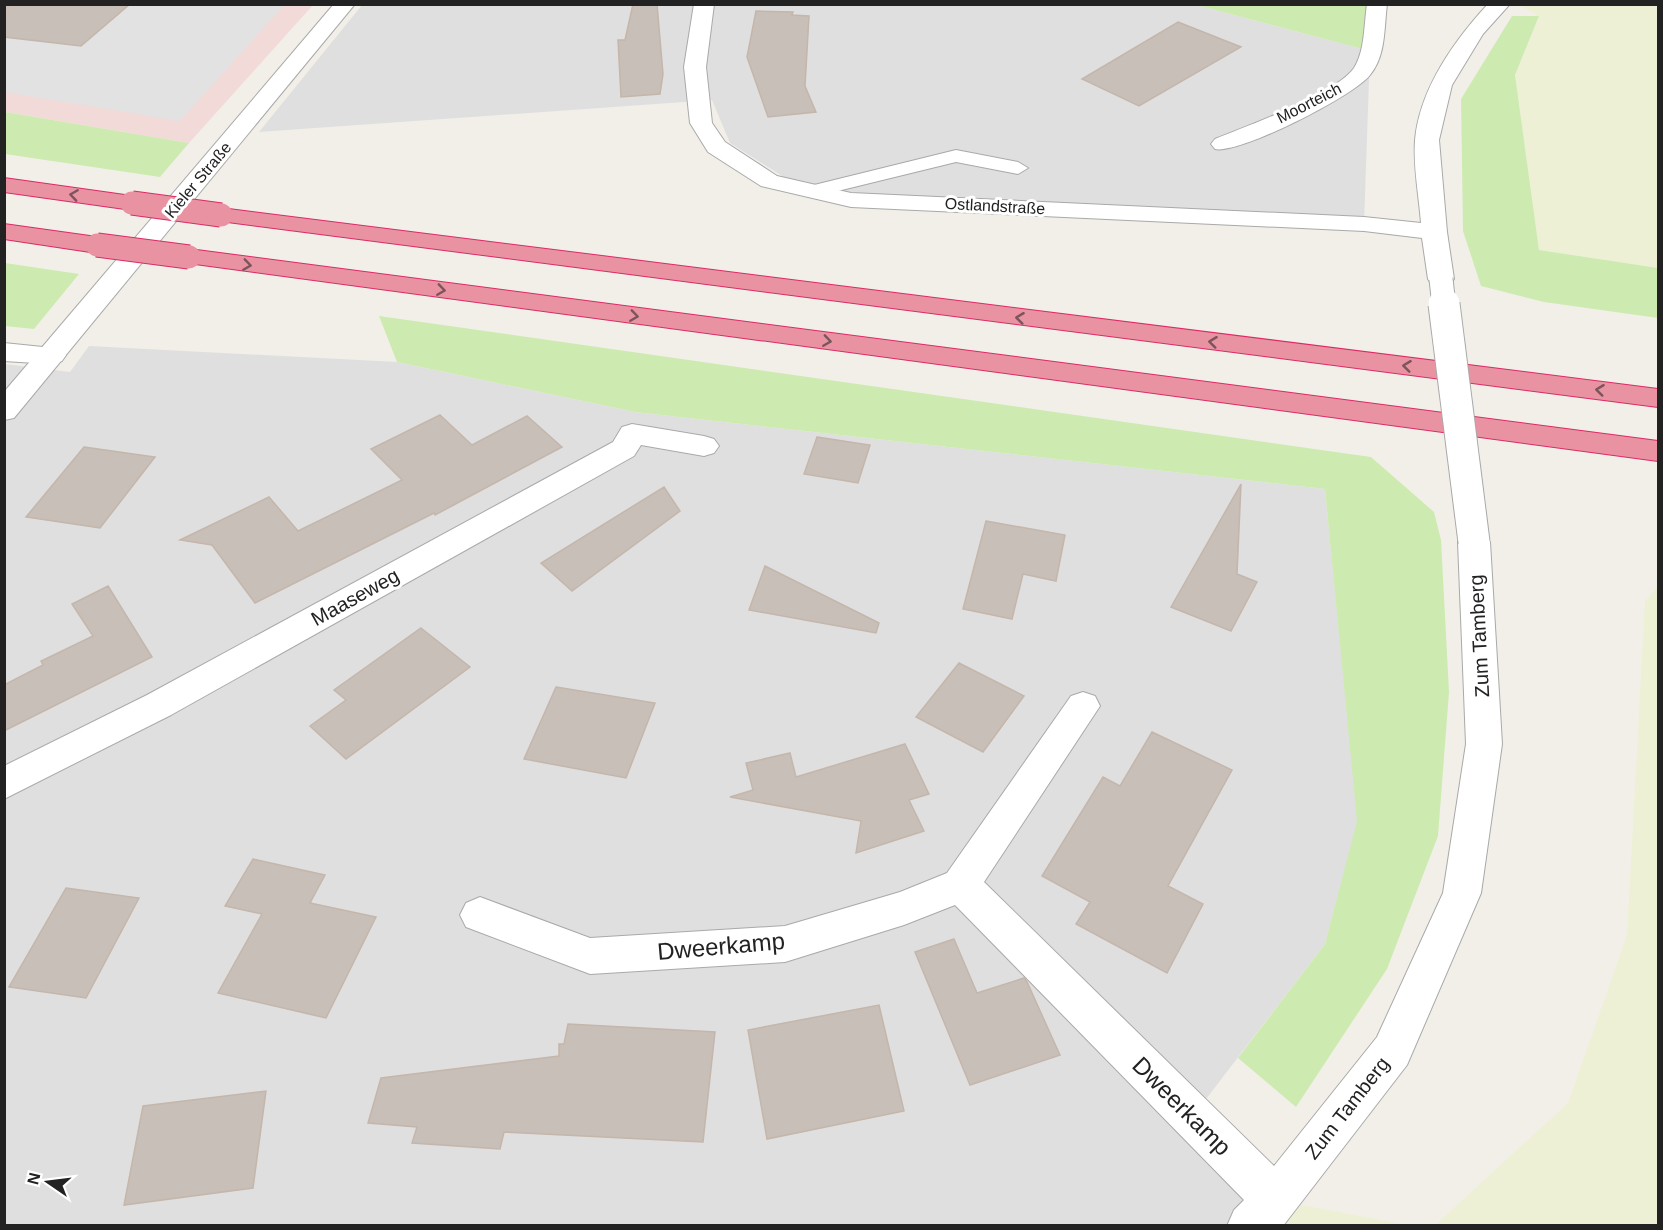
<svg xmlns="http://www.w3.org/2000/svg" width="1663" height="1230" viewBox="0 0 1663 1230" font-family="Helvetica,sans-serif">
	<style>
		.residential { fill: #e0dfdf }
		.commercial { fill: #f2dad9 }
		.farmland { fill: #eef0d5 }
		.grass { fill: #cdebb0 }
		.parking { fill: #e2e2e2 }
		.building { fill: #c7bfb8; stroke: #c4b6ab; stroke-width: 1.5 }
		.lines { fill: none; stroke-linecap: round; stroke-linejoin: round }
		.service-casing { stroke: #a9a9a9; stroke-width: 2 }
		.minor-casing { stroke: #a9a9a9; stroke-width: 2 }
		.tertiary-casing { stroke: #a9a9a9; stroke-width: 2 }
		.motorway-casing { stroke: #dc2a67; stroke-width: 2 }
		.service { fill: #fff; fill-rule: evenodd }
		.minor { fill: #fff; fill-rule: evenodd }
		.tertiary { fill: #fff; fill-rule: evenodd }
		.motorway { fill: #e892a2; fill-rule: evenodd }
		.minor-bridge-far1-casing { stroke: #a9a9a9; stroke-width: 25; stroke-linecap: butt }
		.minor-bridge-casing { stroke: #a9a9a9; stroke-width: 33; stroke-linecap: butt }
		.motorway-bridge-casing { stroke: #dc2a67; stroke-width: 25; stroke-linecap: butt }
		.minor-bridge-far1 { stroke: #fff; stroke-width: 23 }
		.minor-bridge { stroke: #fff; stroke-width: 31 }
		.motorway-bridge { stroke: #e892a2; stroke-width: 23 }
		.oneway { stroke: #7b545c }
		.labels { text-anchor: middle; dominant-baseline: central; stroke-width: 6; stroke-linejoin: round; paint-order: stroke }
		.far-street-label { font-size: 16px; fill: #222; stroke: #fff }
		.street-label { font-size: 20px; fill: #222; stroke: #fff }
		.near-street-label { font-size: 24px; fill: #222; stroke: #fff }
	</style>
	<rect width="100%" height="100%" fill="#f2efe9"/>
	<path class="residential" d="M362,5H1196L1370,51L1364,224L813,191L784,177L730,143L712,100L259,132Z
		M89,346L397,362L635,412L1325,489L1358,821L1325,944L1193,1116L1276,1200L1250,1226L5,1225L4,364L70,372Z"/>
	<path class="commercial" d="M4,5H313L189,143L5,112Z"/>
	<path class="farmland" d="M1520,5H1658V268L1539,250L1515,75L1539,17Z
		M1658,586V1225H1435L1568,1103L1627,935L1645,601Z
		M1276,1200L1407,1225L1250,1226Z"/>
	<path class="grass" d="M1196,5H1377L1370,51Z
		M1512,16H1539L1515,75L1539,250L1658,268V318L1544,302L1481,286L1463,231L1461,99Z
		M5,112L189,143L160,177L5,154Z
		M4,263H5L79,274L34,329L5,326Z
		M379,316L1371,457L1434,512L1441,540L1449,692L1438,836L1387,969L1296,1107L1238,1058L1325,944L1357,821L1325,489L635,412L397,362Z"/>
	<path class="parking" d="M130,5H284L180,121L5,92L4,37L81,46Z"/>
	<path class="building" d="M4,4H130L81,46L4,37Z
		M633,4H657L663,74L660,94L621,97L618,40H625Z
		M756,11L793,12L792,15L809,16L805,86L816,112L768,117L747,57Z
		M1178,22L1241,47L1139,106L1082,79Z
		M440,415L472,445L527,416L562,447L435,515L434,513L255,603L212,545L180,540L269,497L298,531L402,480L371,449Z
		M817,437L870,445L858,483L804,474Z
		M84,447L155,457L100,528L26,517Z
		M1241,484L1237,574L1257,582L1231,631L1171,607Z
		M664,487L680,511L572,591L541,563Z
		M986,521L1065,535L1056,581L1023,574L1012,619L963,609Z
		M765,566L879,623L876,633L749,610Z
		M108,586L152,657L4,731V685L43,665L41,661L93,636L72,604Z
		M421,628L470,667L346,759L310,726L346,700L334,690Z
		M959,663L1024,696L983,752L916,717Z
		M556,687L655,703L626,778L524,759Z
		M1152,732L1232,770L1168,886L1203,904L1167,973L1076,924L1090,902L1042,876L1103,777L1120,786Z
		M905,744L929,794L909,800L924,831L856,853L861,821L730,797L753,790L746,763L790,753L796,777Z
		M253,859L325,875L310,903L376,917L326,1018L218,993L262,914L225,906Z
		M66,888L139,898L86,998L9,987Z
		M954,939L977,993L1024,978L1027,982L1060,1055L970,1085L915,952Z
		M879,1005L904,1111L767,1139L748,1030Z
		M568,1024L715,1032L703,1142L504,1132L500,1149L412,1143L417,1127L368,1123L381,1078L559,1056V1044H564Z
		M266,1091L253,1188L124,1205L143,1106Z"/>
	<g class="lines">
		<g class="service-casing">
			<path id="service" d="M956,150L1018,162L1028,168L1018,174L956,162L813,197L806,195L803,191L806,187Z"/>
		</g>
		<g class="minor-casing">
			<path id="minor" d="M694,4H714L706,67L712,123L725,142L777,176L851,193L1364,217L1421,223C1419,196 1413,167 1415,140C1420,88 1454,41 1488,4H1510L1483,34L1452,85L1439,140L1447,232L1454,279L1450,285L1441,287L1432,285L1428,279L1422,238L1364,231L851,207L761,186L708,152L690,123L684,67Z
				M1367,4H1387C1384,28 1386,56 1370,75C1354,96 1238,155 1215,149L1211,144L1215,139C1247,126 1336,94 1354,68C1365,51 1364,24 1367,4Z
				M4,343L62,349L66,355L62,361L52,364L4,361Z
				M632,424L704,436L714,439L719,446L714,453L704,456L641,445L634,456L171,715L4,799V766L147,695L613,442L622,427Z
				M1474,531L1485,534L1490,542L1502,744L1481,893L1407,1065L1283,1226H1227L1234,1210L1244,1200L955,905L904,925L785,962L590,974L466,927L460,915L466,903L480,897L590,938L785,926L900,892L947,873L1071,696L1083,692L1095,696L1100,706L984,882L1274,1166L1377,1037L1443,893L1466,744L1458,542L1463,534Z"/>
		</g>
		<g class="tertiary-casing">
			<path id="tertiary" d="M334,4H355L14,418L4,420V392Z"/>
		</g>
		<g class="motorway-casing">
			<path id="motorway" d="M4,178L132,196L141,198L144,203L141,208L132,210L4,192Z
				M221,208L1658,389V407L212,220L209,215L212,210Z
				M4,224L97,237L106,240L110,245L106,250L97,253L4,239Z
				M189,249L1658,441V461L180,262L176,257L180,252Z"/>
		</g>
		<use href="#service" class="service"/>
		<use href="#minor" class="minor"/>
		<use href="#tertiary" class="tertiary"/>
		<use href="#motorway" class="motorway"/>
		<g class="minor-bridge-far1-casing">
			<path id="minor-bridge-far1" d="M1441,279L1444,306"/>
		</g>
		<g class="minor-bridge-casing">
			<path id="minor-bridge" d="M1444,304L1474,542"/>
		</g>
		<g class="motorway-bridge-casing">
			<path id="motorway-bridge" d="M132,203L221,215
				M97,245L189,257"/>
		</g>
		<use href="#minor-bridge-far1" class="minor-bridge-far1"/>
		<use href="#minor-bridge" class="minor-bridge"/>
		<use href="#motorway-bridge" class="motorway-bridge"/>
	</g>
	<defs><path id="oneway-chevron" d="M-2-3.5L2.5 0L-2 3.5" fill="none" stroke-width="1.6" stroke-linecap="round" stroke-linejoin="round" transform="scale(1.5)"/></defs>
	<g class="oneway">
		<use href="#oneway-chevron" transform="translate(74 195) rotate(-172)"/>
		<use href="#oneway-chevron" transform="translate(247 265) rotate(8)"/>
		<use href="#oneway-chevron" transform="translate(441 290) rotate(8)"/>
		<use href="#oneway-chevron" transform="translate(634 316) rotate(8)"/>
		<use href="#oneway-chevron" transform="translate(1020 318) rotate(-173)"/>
		<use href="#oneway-chevron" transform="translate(827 341) rotate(8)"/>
		<use href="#oneway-chevron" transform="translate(1213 342) rotate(-173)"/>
		<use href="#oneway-chevron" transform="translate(1407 366) rotate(-173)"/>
		<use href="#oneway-chevron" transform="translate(1600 390) rotate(-173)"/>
	</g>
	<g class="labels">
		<g class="far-street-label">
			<text transform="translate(1309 103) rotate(-27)">Moorteich</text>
			<text transform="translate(198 180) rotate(-50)">Kieler Straße</text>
			<text transform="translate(995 206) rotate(3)">Ostlandstraße</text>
		</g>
		<g class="street-label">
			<text transform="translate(355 597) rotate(-29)">Maaseweg</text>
			<text transform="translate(1479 636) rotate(-93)">Zum Tamberg</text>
			<text transform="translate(1347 1108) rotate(-52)">Zum Tamberg</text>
		</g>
		<g class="near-street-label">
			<text transform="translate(721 946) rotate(-5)">Dweerkamp</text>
			<text transform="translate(1182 1106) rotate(45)">Dweerkamp</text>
		</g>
	</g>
	<rect width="1663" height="1230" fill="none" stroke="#222222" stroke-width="12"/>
	<g transform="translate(48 1182) rotate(284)" stroke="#ffffff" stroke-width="4.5" paint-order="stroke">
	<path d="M0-4.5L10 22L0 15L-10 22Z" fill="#222222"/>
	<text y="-9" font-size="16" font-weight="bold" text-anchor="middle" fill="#222222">N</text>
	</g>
</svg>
